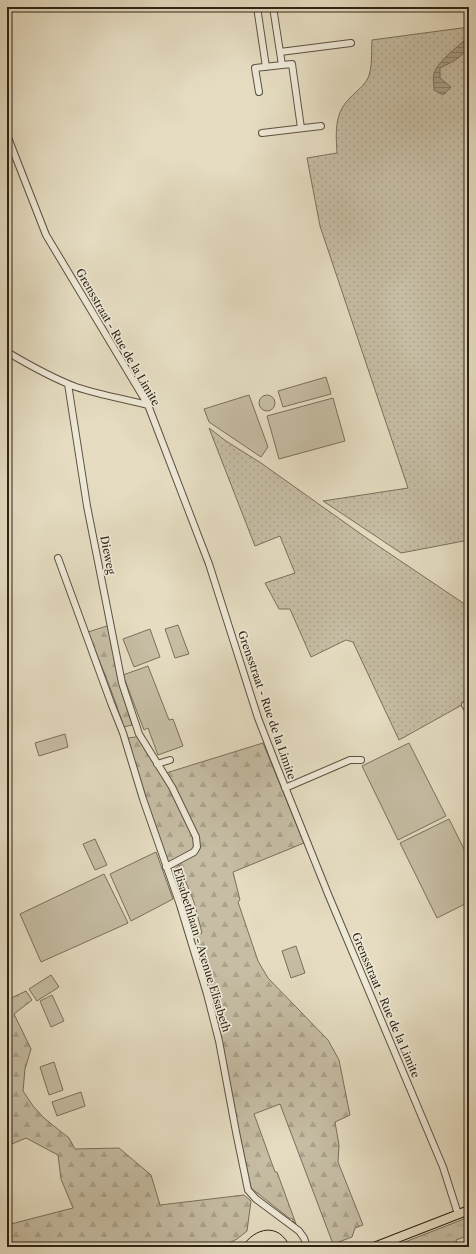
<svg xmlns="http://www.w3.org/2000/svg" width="476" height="1254" viewBox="0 0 476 1254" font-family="'Libre Caslon Text',serif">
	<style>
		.grass { fill: url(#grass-dots); stroke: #7a705c }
		.forest { fill: url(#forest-firs); stroke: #7a705c }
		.park { fill: url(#park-tufts); stroke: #7a705c }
		.pitch { fill: #c6bda4; stroke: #7a705c }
		.water { fill: url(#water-rules); stroke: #776d59 }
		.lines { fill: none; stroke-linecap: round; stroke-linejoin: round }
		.minor-casing { stroke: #5c5240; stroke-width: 8 }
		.major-casing { stroke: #2e2415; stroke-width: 10 }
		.minor { stroke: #eee8d7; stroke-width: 6 }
		.major { stroke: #e5dcc1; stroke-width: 8 }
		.tram { stroke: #2e2415; stroke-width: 1 }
		.labels { text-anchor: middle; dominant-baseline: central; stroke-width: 3.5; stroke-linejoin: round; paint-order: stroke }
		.street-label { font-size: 11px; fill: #2e2415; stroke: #eee8d7 }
	</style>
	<defs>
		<pattern id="grass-dots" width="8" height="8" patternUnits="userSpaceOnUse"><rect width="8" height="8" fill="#c6bda4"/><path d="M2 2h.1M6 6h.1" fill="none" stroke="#aaa28c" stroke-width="1.8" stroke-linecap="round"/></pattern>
		<pattern id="forest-firs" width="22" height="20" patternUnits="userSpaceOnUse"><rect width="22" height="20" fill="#c6bda4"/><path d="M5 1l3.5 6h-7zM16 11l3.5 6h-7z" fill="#aaa28c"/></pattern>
		<pattern id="park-tufts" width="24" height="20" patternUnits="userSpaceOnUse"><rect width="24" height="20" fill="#c6bda4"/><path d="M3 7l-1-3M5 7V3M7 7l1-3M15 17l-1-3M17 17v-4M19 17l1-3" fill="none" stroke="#aaa28c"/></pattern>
		<pattern id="water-rules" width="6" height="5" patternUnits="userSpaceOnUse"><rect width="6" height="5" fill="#a79d87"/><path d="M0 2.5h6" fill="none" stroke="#88806d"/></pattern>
	</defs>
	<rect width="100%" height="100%" fill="#e5dcc1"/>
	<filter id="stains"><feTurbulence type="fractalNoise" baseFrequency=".005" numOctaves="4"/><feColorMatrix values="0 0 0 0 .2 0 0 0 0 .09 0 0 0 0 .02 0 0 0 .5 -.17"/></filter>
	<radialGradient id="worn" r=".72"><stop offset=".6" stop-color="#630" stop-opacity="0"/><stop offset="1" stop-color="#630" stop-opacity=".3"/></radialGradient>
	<path class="grass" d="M469,27V540L401,553L323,501L408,488L320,226L307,158L337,153C336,134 334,115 348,100C354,93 362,88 367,80C373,69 371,53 372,40Z
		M209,428L226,441L261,463L368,539L469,607V701L399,740L353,642L346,640L311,657L290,609H279L265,583L295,573L280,536L255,546Z"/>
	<path class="forest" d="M110,625L120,687L132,725L124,727L111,690L88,632Z
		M142,736L166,773L263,743L304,843L233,872L240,900L238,902L258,961L268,978L328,1040L339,1060L350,1115L335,1122L339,1145L338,1162L363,1225L355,1228L352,1237L333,1244L280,1104L254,1114L275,1172H277L296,1224L293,1221V1219L289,1218L251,1188L207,983L192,937L202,933L194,902L179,865L172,873L145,798L128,738Z
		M26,991L32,1000L14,1014L31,1049L25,1069L23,1091L33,1106L44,1118L69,1138L75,1149L119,1148L151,1175L160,1205L244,1195L251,1201L247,1231L237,1239L221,1247H7V1225L73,1208L61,1179L58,1155L26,1138L7,1146V1000Z"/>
	<path class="park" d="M469,1217V1235L456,1240L458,1247H392Z"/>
	<path class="pitch" d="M326,377L331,394L283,407L278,391Z
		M249,395L268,447L261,457L209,422L204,409Z
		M259 403a8 8 0 1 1 16 0a8 8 0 1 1-16 0Z
		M333,398L345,441L279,459L267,416Z
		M178,625L189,654L175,658L165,629Z
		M150,629L160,657L134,667L123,639Z
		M148,666L169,720L173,719L183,746L158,755L148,728L144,730L123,675Z
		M65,734L68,747L39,756L35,743Z
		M409,743L446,816L398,840L362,766Z
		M449,819L469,859V902L437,918L400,843Z
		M95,839L107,865L95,870L83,844Z
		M156,852L173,899L131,921L110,874Z
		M104,874L128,923L41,962L20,914Z
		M296,946L305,973L291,978L282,951Z
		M51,975L59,987L37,1001L29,989Z
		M52,995L64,1021L51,1027L40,1001Z
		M54,1062L63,1090L49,1095L40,1067Z
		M81,1092L85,1106L57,1116L52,1102Z"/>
	<path class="water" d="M469,37C469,55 454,61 440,68V78L451,87L443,95L434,90C434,84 432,76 435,71C438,62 461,43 469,37Z"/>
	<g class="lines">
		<g class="minor-casing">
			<path id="minor" d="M257,7L266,67
				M273,7L282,65L292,64L301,128
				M280,52L351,43
				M259,92L255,68L282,65
				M262,133L321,126
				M7,135L46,235L148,405L209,564L258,718L277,767L328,894L443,1167L458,1214
				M7,352C29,365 52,378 76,387C100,395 124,399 148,405
				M68,384L87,506L122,683L139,734L172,787L196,837L197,847L194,852L166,867
				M58,558L111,703L123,733L143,799L180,905L207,994L219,1041L236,1132L248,1190L256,1199L299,1231L304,1238L307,1247
				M465,705L469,711
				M157,764L170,760
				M285,788L350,760H361"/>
		</g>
		<g class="major-casing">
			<path id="major" d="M374,1247L469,1210"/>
		</g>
		<use href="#minor" class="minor"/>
		<use href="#major" class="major"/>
		<path class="tram" d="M242,1247C255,1227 279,1222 290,1247"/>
	</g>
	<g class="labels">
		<g class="street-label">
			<text transform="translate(118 337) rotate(60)">Grensstraat - Rue de la Limite</text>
			<text transform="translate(108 555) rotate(79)">Dieweg</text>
			<text transform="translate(267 705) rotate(71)">Grensstraat - Rue de la Limite</text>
			<text transform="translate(202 950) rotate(73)">Elisabethlaan - Avenue Elisabeth</text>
			<text transform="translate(386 1005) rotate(67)">Grensstraat - Rue de la Limite</text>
		</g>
	</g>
	<rect width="476" height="1254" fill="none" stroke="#e5dcc1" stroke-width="24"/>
	<rect x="8" y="8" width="460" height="1238" fill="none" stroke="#2e2415" stroke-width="2"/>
	<rect x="12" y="12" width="452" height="1230" fill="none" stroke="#2e2415"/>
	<rect width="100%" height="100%" filter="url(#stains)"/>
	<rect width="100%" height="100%" fill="url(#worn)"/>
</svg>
